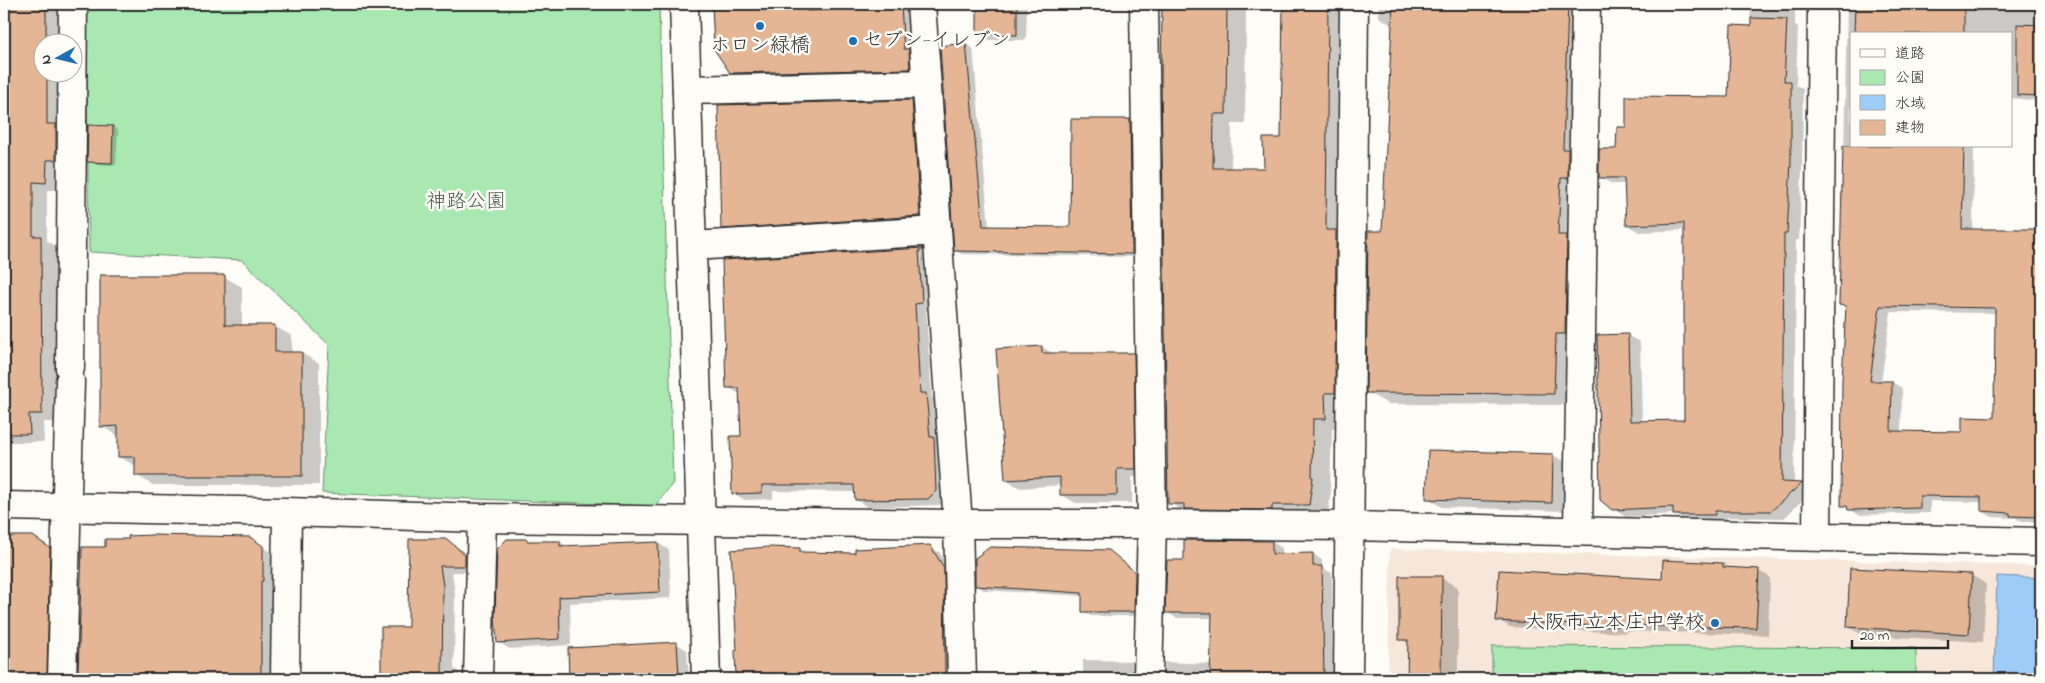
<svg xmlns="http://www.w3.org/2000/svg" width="2045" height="683" viewBox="0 0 2045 683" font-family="'Indie Flower','Klee One',sans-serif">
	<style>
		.built { fill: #f6e7da }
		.green { fill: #a9e8b1; stroke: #6a8a6e }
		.water { fill: #9eccf9; stroke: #708ca7 }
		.shadow { fill: #0003; fill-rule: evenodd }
		.building { fill: #e5b696; stroke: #2b2b2b; fill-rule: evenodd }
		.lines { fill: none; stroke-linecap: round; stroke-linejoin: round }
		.minor-casing { stroke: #2b2b2b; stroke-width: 31 }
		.tertiary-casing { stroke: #2b2b2b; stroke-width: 31 }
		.minor { stroke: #fdfcf7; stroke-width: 28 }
		.tertiary { stroke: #fdfcf7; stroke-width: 28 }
		.poi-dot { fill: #1f6fb2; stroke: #fdfcf7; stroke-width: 2 }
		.labels { text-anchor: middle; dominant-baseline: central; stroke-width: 5; stroke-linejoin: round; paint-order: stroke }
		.poi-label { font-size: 20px; fill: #2b2b2b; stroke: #fdfcf7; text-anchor: start }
		.park-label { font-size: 20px; fill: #4a5a4c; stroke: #fdfcf7 }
	</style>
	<rect width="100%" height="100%" fill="#fdfcf7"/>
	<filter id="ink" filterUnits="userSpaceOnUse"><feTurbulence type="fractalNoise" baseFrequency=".02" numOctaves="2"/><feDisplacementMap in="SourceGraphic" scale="10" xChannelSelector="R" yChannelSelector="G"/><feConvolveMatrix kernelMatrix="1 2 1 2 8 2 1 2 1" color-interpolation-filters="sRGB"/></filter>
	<g filter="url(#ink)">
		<path class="built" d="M1390,549L2041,566V679H1388Z"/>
		<path class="green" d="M86,4H659L673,483L655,506L322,493L329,345L242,260L89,252Z
			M1492,646L1916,648V679H1492Z"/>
		<path class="water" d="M1997,576L2041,578V679H1994Z"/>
		<path class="shadow" d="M4,4H71L62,42H42V72H61V190H47V241L56,246V422H43L44,442H5V471Z
			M713,4H825L826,11L901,8L921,19L929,79L751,84L731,72L715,49Z
			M978,4H1027L1026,40H989L978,34Z
			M1163,4H1246L1245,124H1232L1231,169L1265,170L1282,139L1284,4H1346L1344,429H1332L1330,488L1331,489L1328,515L1188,514L1170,503L1162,85Z
			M1379,4H1585L1574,405L1388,404L1367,392L1383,232L1393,26L1379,17Z
			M1751,4H1795V25L1798,27L1796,85L1803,89L1802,170L1799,240H1796L1794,484H1802L1813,490L1784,518L1727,517V521L1687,522L1674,514L1626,517L1613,509L1628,336L1640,342L1642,422L1686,421V230L1639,232L1627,225L1625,184H1612L1600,177L1628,128L1730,99L1750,27Z
			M1847,4H2041V101L2011,98V34H1851V146H1974L1973,230H2041V522H2022L2016,518L1992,517L1982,511V502L1930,501V513L1859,515L1842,505L1847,308L1841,305ZM1891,312L1996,313L1995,419L1963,433L1901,432L1902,388L1892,382H1881Z
			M966,44L973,48L989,227L1072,229L1130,121L1136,124L1138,257L962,254L955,250L941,47Z
			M912,101L925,109L933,223L735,236L722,228Z
			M89,126L113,127L118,130L116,165L94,164L89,161Z
			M922,249L934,256L933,310L926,311L932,397L938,401L948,498L940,505L868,507L856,500V492L773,491V499L745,500L733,493L743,437L740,394L728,387L723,261Z
			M224,277L242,287V326H274L292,336V353H301L319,363V485H153L136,475V466L119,457V436L101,426Z
			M1042,347L1054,354H1133L1148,363L1150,477H1132V503H1076L1061,495V485L1020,488L1006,480Z
			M1553,455L1567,463L1566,511L1442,507L1427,498Z
			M4,537H32L61,556L58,679H4Z
			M447,540L459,548L477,562V572H452L455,594L454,669L459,671V679H382L383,628H410Z
			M508,540L527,541L530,543L560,542L568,547L658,543L669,550L671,598L570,603L571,645L510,649L498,642Z
			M1272,542L1282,548V555L1313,554L1322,560V568L1332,573L1333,679H1164L1165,662L1212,664L1213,618H1176L1167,612L1185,561Z
			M262,546L274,554L275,587H272L273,679H79L84,548Z
			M929,547L939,552L953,574L954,679H737V651L800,549L807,553L856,554Z
			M1109,551L1142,578L1141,616H1091L1083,611V596L984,590L976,585Z
			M1723,564L1731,569L1758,571L1770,577L1768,635L1627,631V633L1510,627L1498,620Z
			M1971,575L1986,584L1983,642L1863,635L1848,627Z
			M1441,578L1458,587V675L1465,679H1408L1410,644L1400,639Z
			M677,644L687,650L689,679H571L569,649Z
			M1083,660L1133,661L1142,667L1143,679H1083Z"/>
		<path class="building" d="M4,4H46V42H42V72H47V124H56V160H47L46,183L33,182V236H41L42,414H29L30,434H4L5,38H4Z
			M712,4H807V11L901,6L904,49H909L910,69L730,73L714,49Z
			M977,4H1017V35L977,34Z
			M1162,4H1227L1226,114H1214L1213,168H1264L1263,138H1281L1283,4H1328L1326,230H1336L1335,393H1325L1326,419H1313L1312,477H1313L1309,505H1272V510L1184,509V504H1168L1161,85Z
			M1393,4H1568L1563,149H1568V178H1561L1558,235H1567L1565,334H1556L1554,394L1366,393L1368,231H1382Z
			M1855,4H1964V34H1854Z
			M1751,18L1787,19L1784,81H1791V162L1787,234H1784L1782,482L1802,483L1771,511H1715V515H1673V507L1612,510L1600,500L1597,335L1628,334L1630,421L1684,420V223L1626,225L1624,178H1599V149H1616L1617,127H1626V96L1728,97L1731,25L1751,26Z
			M2017,24L2041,25V96L2017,95Z
			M966,43L983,226L1070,227L1071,119H1130L1132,254L954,251L940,46Z
			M912,100L920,216L721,229L718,105Z
			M88,125L113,126L112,163L87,162Z
			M1843,146H1964L1962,229H2041V517L2010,516V513L1981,511V497L1920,496V508L1848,510L1847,506H1841L1842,380L1846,306L1839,305ZM1880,306L1995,308L1994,418L1962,417V432L1891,431L1892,381H1870Z
			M923,248V250H919L922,303L915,304L920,393H926L930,437H934L936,491L928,499L855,500L854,485H762V493L732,494L730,436H741L739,388H726L722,260Z
			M100,275H225V325H275V352H302V476H135V457H118V426L100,427Z
			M1042,346V353H1134L1136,469H1117V495H1060V477L1005,480L996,349Z
			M1428,450L1553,454L1552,503L1426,499Z
			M152,535L250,537L263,546V581H261V679H153V677L78,675L82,547H105V539H129L128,536Z
			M4,536H33L50,548L47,673H44V679H4Z
			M409,539H447L465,555V566H440L443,586L442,679H381V627H408Z
			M507,539H527V541H560V546L658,542L660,592L559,597L560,639L497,643L495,617L497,549Z
			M1184,540L1272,541V554L1313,553V566H1322L1324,679H1210L1212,613H1165L1167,560H1184Z
			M930,545L944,568L945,679H736L735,650H737L731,550L769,547L800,548V552L855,553V549Z
			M990,547L1109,550L1135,572L1134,612H1082V593L975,586V558Z
			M1663,560L1723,563V567L1759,569L1756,628L1616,625V627L1496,621L1499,570L1662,579Z
			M1850,568L1972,574L1969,634L1847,627Z
			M1399,576H1442L1441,679H1407L1408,640H1399Z
			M677,642L679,676L569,679L568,648Z"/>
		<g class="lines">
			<g class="minor-casing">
				<path id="minor" d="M921,4L958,524L962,679
					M1144,4L1152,524L1148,679
					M687,90L927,84
					M693,246L937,231
					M70,368L73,4
					M4,506L287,512L482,518L958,524H1152L1350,526L2041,542
					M1578,531L1586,4
					M1817,536L1822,4
					M62,679L70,381
					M285,679L287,512
					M478,679L482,518
					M1348,679L1354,4"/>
			</g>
			<g class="tertiary-casing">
				<path id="tertiary" d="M684,4L706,679"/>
			</g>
			<use href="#minor" class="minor"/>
			<use href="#tertiary" class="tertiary"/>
		</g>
	</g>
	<g class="poi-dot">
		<circle cx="760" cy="26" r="5"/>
		<circle cx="853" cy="41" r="5"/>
		<circle cx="1715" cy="623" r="5"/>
	</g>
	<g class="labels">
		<g class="poi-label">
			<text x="863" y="41">セブン-イレブン</text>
			<text x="760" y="46" text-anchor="middle">ホロン緑橋</text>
			<text x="1705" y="623" text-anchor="end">大阪市立本庄中学校</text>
		</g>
		<g class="park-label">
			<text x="466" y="202">神路公園</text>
		</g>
	</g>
	<rect width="2045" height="683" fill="none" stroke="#fdfcf7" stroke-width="20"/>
	<rect x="10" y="10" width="2025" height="663" fill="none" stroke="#2b2b2b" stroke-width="2" filter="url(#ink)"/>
	<rect x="1850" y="32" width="162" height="115" fill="#fdfcf7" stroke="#a9a8a5"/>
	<rect x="1860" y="49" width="25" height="8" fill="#fdfcf7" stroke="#a9a8a5"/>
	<text x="1895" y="58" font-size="15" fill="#2b2b2b">道路</text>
	<rect x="1860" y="70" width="25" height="15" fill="#a9e8b1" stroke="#a9a8a5"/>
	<text x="1895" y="82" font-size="15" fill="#2b2b2b">公園</text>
	<rect x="1860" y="95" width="25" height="15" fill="#9eccf9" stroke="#a9a8a5"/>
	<text x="1895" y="108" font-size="15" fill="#2b2b2b">水域</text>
	<rect x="1860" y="120" width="25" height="15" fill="#e5b696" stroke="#a9a8a5"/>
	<text x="1895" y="132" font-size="15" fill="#2b2b2b">建物</text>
	<g transform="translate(58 58) rotate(262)"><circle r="24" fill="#fdfcf7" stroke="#a9a8a5"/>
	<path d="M0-4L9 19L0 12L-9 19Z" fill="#1f6fb2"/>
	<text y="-8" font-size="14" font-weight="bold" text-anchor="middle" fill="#2b2b2b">N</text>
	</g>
	<path d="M1852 640v8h96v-8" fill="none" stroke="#2b2b2b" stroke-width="2.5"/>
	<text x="1860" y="640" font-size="15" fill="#2b2b2b" stroke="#fdfcf7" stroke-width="4" paint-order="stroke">20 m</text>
</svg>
